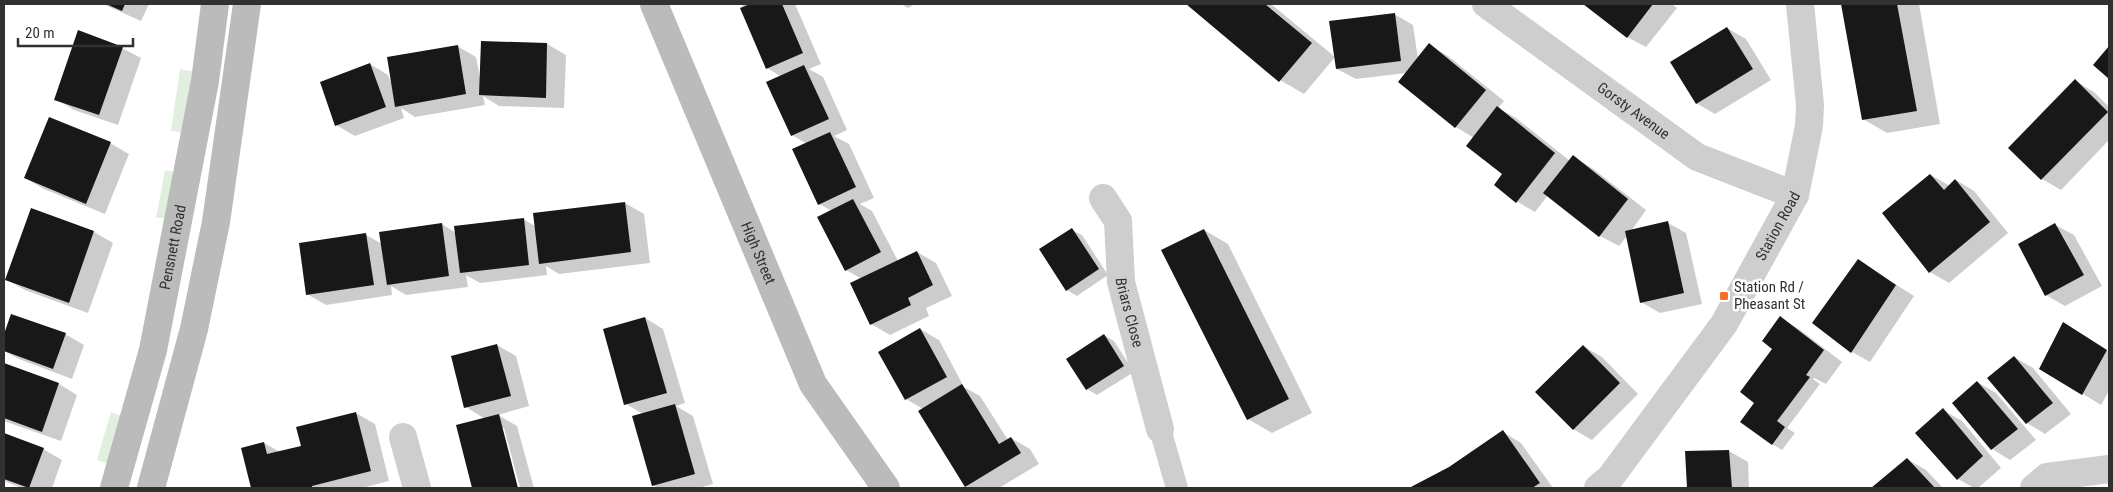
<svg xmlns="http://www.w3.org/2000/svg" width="2113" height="492" viewBox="0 0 2113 492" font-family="'Roboto Condensed',sans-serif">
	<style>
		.green { fill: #e0efde }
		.shadow { fill: #0003 }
		.building { fill: #181818 }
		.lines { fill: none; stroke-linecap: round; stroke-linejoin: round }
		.service { stroke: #cecece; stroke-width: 22 }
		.minor { stroke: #cecece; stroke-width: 28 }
		.secondary { stroke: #bbb; stroke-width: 28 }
		.poi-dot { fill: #f57026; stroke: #fff; stroke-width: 2 }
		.labels { text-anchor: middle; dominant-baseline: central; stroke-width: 5; stroke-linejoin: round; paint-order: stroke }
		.street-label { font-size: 15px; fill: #313131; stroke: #fff }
		.poi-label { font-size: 15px; fill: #313131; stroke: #fff; text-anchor: start }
	</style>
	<rect width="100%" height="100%" fill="#fff"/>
	<path class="green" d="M180,69L196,72L187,133L171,131Z
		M165,170L179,173L171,218H156Z
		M111,412L127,418L113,465L97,460Z"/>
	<path class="shadow" d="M103,4H149L141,21Z
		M740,4H795L821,64L809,69L823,77L847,130L834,136L849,144L874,198L860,204L872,211L898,261L917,252L936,263L952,296L926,308L929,316L890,335L871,324L862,279L846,270L832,211L819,204L807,144L792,135L782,77L767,68L741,9L745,7Z
		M901,4H915L908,8Z
		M1188,4H1271L1335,57L1304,94L1280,80Z
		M1585,4H1672L1677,8L1646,47L1627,37Z
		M1842,4H1919L1940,124L1887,133L1863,119Z
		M1394,14L1413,25L1418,59L1429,45L1448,56L1504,101L1498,108L1516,118L1570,161L1573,157L1592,168L1646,210L1631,231L1668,223L1686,233L1702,304L1660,313L1641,302L1627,236L1619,246L1600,236L1548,195L1535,212L1516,201L1504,174L1474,138L1456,127L1399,81L1406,73L1356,79L1337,69Z
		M1727,28L1746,39L1771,80L1715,114L1696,103Z
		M547,44L566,55L564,108L499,106L483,96L485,105L415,117L401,108L404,118L355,136L336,125L370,64L388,75L391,82L457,46L476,57L480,78Z
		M122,48L141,58L118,125L74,110L56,99Z
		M2075,81L2094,92L2109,107V140L2061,190L2042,179Z
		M110,143L129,154L105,214L44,189L25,178Z
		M1931,175L1950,186L1956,180L1974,191L2008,233L1949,283L1930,272Z
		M625,203L644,214L650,263L559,274L546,266L547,275L480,283L466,275L468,287L406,295L391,286L392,295L326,305L307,294L366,235L382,244L442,224L456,233L523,219L535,226Z
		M32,210L94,232L113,243L88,313L25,290L7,280Z
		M2055,225L2074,235L2102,286L2065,306L2046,295Z
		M1072,230L1082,235L1108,275L1077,296L1067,290Z
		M1204,230L1228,244L1312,413L1272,433L1248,419Z
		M1859,261L1914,296L1870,362L1852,352Z
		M12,315L65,334L84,345L72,379L19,359L4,351V338Z
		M645,318L663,329L685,403L676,406L693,416L713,484L699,488H658L653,485L643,414L626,404Z
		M1780,318L1799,329L1842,362L1826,384L1814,378L1813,379L1820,384L1787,428L1795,433L1782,450L1772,444L1756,402L1773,348Z
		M920,329L939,340L964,387L980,396L1008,440L1011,438L1030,449L1039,464L999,488H970L966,486L923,409L906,399Z
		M2082,334L2109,352V391L2101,405L2041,368Z
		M1104,335L1114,341L1134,372L1097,395L1087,389L1068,359Z
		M497,345L516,356L529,406L498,415L517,426L534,488H520L504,428H501L517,488H474L457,426L485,419L466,407Z
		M1583,346L1602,357L1638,394L1592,440L1573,429Z
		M2014,357L2033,368L2071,414L2045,434L2027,423Z
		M4,364L59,384L77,395L61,441L4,421Z
		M1977,382L1996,393L2036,440L2010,460L1992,449Z
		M1943,410L1962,421L2001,468L1978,488H1974L1958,479Z
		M356,413L375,424L389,481L362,488H252L242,449L264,443L280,452L303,447Z
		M1503,432L1521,443L1553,488H1411L1450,468Z
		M4,434L43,449L62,460L52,488H22L4,481Z
		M1729,451L1748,462L1749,488H1688L1686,453Z
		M1907,459L1926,470L1943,488H1873Z"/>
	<path class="building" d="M106,4H125L122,11Z
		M750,4H782L803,53L766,69L740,8Z
		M1186,4H1265L1312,43L1279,82Z
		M1583,4H1653L1627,38Z
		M1841,4H1897L1917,111L1862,120Z
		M1395,13L1401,61L1336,69L1329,21Z
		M1727,27L1753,69L1696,104L1670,62Z
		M78,30L123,47L99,115L54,100Z
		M481,41L547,43L546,98L479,95Z
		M1429,43L1486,90L1455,128L1398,82Z
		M458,45L466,94L395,107L387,57Z
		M2109,46V79L2093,65Z
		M370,63L386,107L335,126L320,82Z
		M804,65L829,119L791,136L766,82Z
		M2075,79L2108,112L2041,180L2008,148Z
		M1497,106L1555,153L1516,203L1494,185L1502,174L1466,146Z
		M49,117L111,142L86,204L24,178Z
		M830,132L856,187L818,205L792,149Z
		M1573,155L1628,199L1599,237L1543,193Z
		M1930,174L1944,190L1955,179L1990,222L1929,273L1882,213Z
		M853,199L881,252L845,271L817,217Z
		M625,202L631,252L539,264L533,213Z
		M31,208L94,231L69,303L5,280Z
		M524,218L529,265L460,273L454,226Z
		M1668,221L1684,293L1640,303L1625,231Z
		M442,223L449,276L387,285L379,232Z
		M2055,223L2084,275L2045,296L2018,244Z
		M1072,228L1099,269L1066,291L1039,249Z
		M1204,229L1289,399L1247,420L1161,250Z
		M366,233L374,285L306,295L299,243Z
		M917,251L933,285L908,298L911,305L870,325L850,283Z
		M1858,259L1896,285L1851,353L1812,323Z
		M11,314L66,333L53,369L4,351V334Z
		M1780,316L1824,350L1806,375L1810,377L1777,421L1785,427L1772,445L1740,422L1754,403L1740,392L1772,349L1762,341Z
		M645,317L667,393L624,405L603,329Z
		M2063,322L2107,350L2082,395L2039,369Z
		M920,328L947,377L905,400L878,352Z
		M1104,334L1124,366L1086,390L1066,359Z
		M497,344L511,396L464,408L451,356Z
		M1583,345L1620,383L1573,430L1535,392Z
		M2014,356L2053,403L2026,424L1987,378Z
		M4,363L59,383L42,432L4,418Z
		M1977,381L2018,429L1991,450L1952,403Z
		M962,384L999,444L1011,437L1021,453L965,487L918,411Z
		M675,404L695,474L652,486L632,416Z
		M1943,408L1983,456L1957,480L1915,433Z
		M356,412L371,471L312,486V488H251L241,448L264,442L267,454L301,446L296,427Z
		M499,414L518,488H472L456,425Z
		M1503,430L1540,483L1532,488H1409L1449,467Z
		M4,433L44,448L29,488L4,479Z
		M1729,450L1732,488H1687L1685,451Z
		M1907,458L1935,488H1871Z"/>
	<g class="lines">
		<path class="service" d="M1160,429L1177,488"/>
		<g class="minor">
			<path id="s1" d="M1486,4L1697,157L1795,195"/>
			<path id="s2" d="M1103,198L1118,221L1121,282L1160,429"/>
			<path d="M403,437L417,488"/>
			<path id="s3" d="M1598,488L1610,478L1724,324L1795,195L1809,126L1810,105L1800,4"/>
			<path d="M2034,488L2047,477L2109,469"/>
		</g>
		<g class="secondary">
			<path id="s4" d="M654,4L813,384L886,488"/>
			<path id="s5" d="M114,488L153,350L205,81L215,4"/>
			<path d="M151,488L194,329L216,222L247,4"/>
		</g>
	</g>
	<rect class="poi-dot" x="1719" y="291" width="10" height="10" rx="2.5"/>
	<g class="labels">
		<g class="street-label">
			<text stroke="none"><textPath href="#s1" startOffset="182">Gorsty Avenue</textPath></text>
			<text stroke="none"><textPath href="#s3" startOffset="319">Station Road</textPath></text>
			<text stroke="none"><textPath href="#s5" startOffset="248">Pensnett Road</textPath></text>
			<text stroke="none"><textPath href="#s4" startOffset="270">High Street</textPath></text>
			<text stroke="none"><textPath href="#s2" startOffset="120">Briars Close</textPath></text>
		</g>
		<g class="poi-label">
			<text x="1734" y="287">Station Rd /<tspan x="1734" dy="17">Pheasant St</tspan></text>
		</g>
	</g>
	<rect width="2113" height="492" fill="none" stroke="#313131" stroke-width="10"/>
	<path d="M18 38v8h115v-8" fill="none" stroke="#313131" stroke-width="2.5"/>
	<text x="25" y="38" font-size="15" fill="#313131" stroke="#ffffff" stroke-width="4" paint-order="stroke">20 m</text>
</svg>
